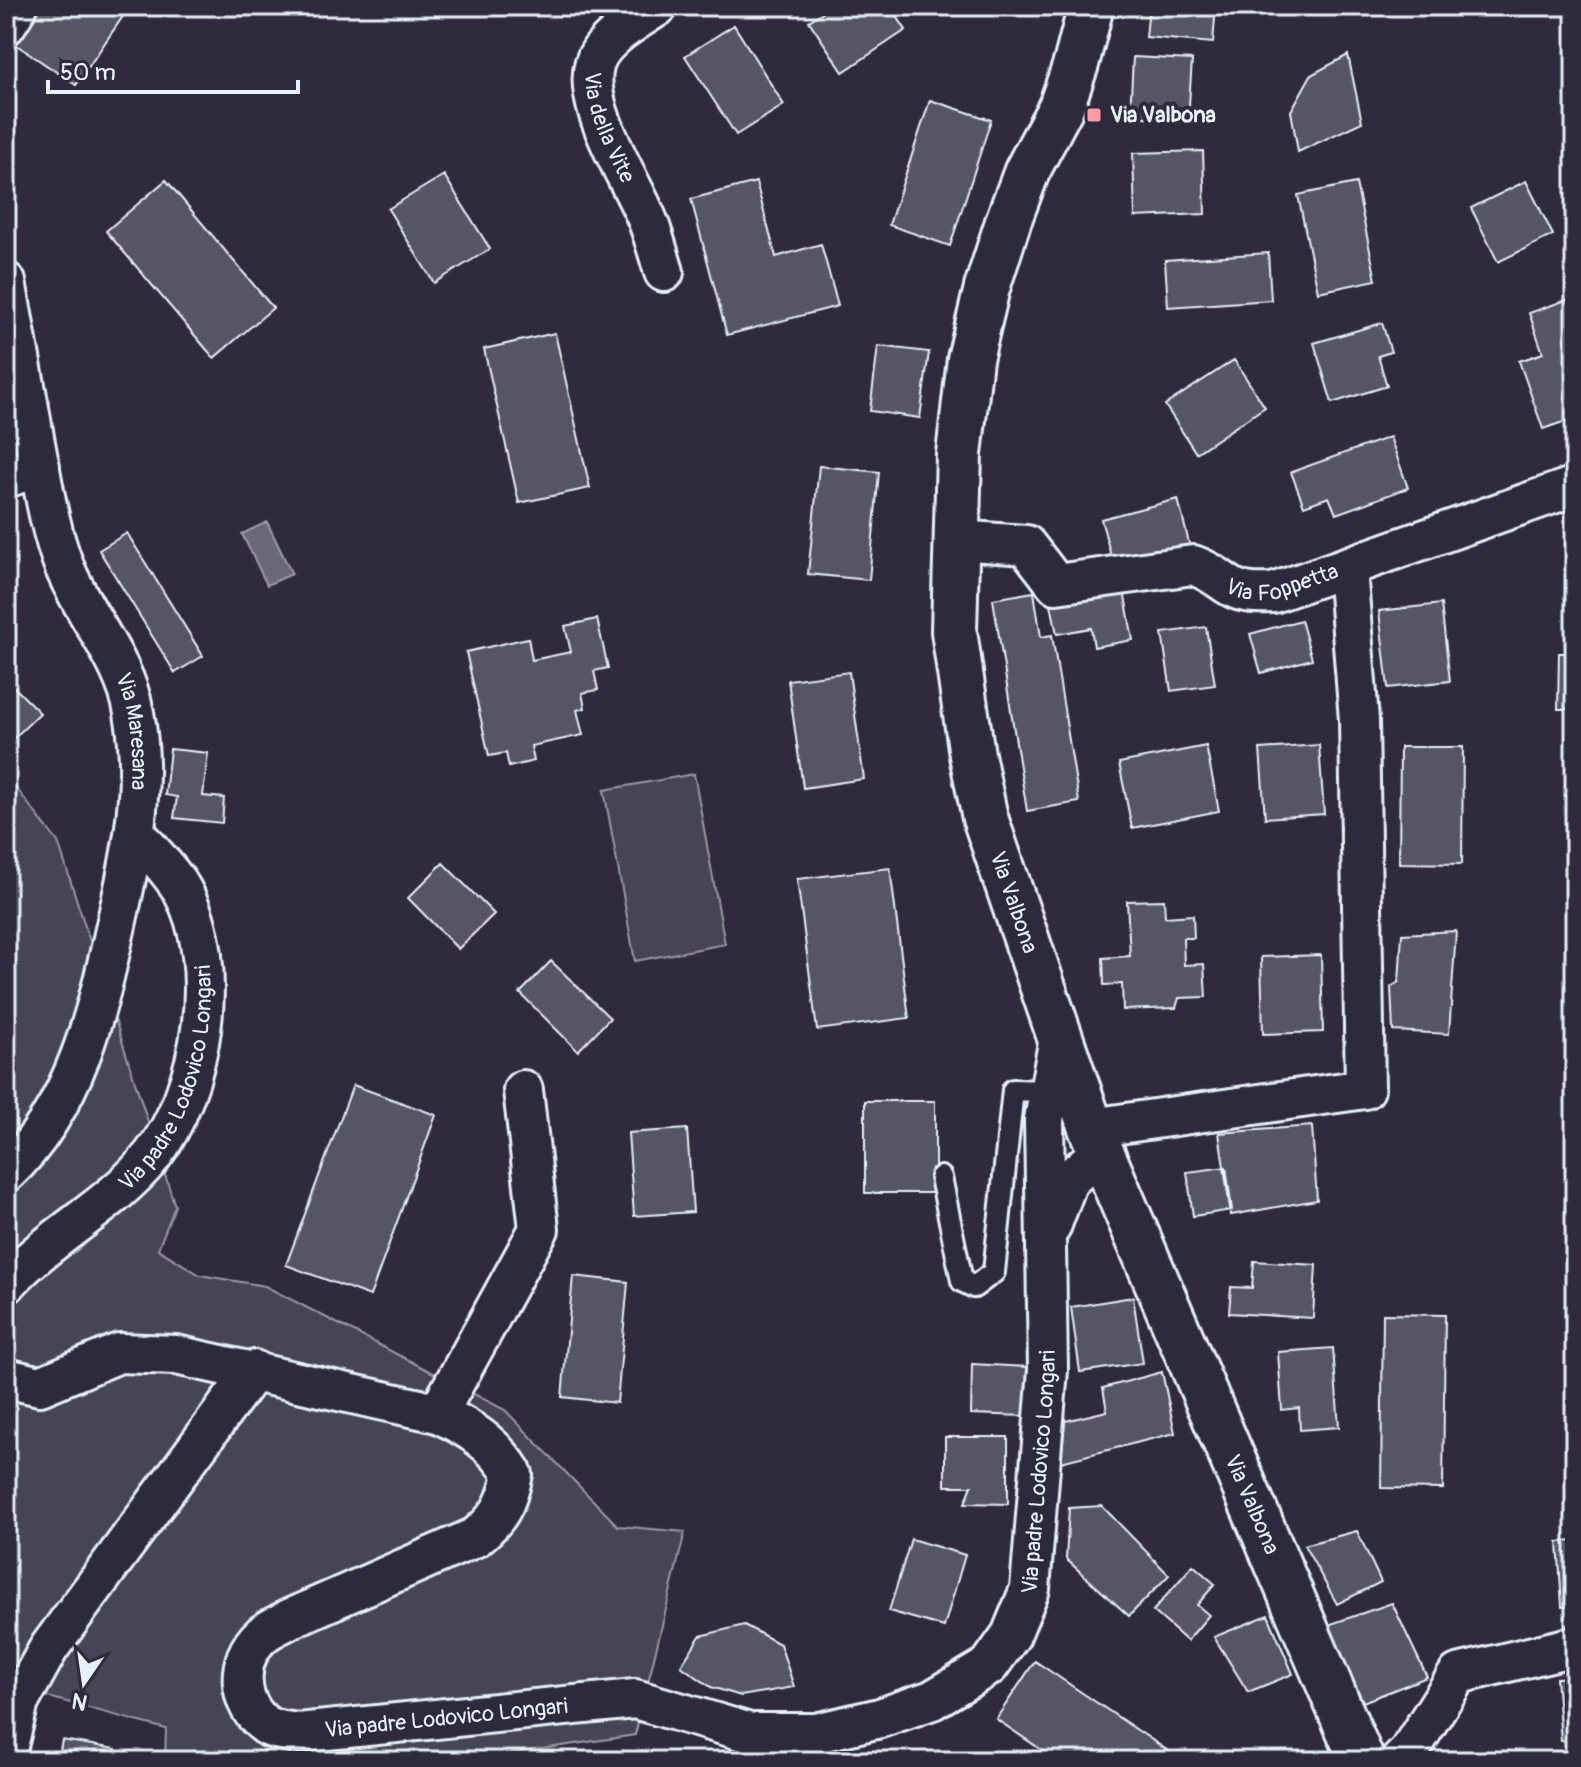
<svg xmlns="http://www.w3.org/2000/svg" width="1581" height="1767" viewBox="0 0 1581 1767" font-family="Pangolin,sans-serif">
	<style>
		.green { fill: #464455; stroke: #979aa6; stroke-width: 2 }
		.water { fill: #696978; stroke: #9c9fab; stroke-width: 2 }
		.building { fill: #575565; stroke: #e8f1f8; stroke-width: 2 }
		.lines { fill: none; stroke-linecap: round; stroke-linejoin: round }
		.service-casing { stroke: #e8f1f8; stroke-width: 26 }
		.minor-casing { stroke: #e8f1f8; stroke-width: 44 }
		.tertiary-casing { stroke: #e8f1f8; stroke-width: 50 }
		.service { stroke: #2f2a3d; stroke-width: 20 }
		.minor { stroke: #2f2a3d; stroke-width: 38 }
		.tertiary { stroke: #2f2a3d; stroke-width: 44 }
		.poi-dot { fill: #ff9aa2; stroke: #2f2a3d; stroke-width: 3 }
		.labels { text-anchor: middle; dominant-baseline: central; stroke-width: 8; stroke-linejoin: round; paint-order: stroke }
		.poi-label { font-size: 22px; font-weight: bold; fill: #e8f1f8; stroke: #2f2a3d; text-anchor: start }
		.street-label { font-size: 22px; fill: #e8f1f8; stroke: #2f2a3d }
	</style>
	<rect width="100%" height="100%" fill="#2f2a3d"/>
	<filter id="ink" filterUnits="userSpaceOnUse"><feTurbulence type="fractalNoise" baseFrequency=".0125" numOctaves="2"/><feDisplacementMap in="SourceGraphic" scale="16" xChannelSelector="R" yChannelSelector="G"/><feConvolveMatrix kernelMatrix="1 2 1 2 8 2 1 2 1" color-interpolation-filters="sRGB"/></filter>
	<g filter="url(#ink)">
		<path class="green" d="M694,774L725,944L635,961L604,790Z
			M6,775L58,842L175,1206L158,1249L200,1275L265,1286L505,1410L618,1526L685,1532L635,1735L461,1761H165L166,1729L8,1686L6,1688Z"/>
		<path class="water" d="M267,522L292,574L267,585L242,534Z"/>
		<path class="building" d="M40,6H130L76,85L15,44Z
			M832,6H890L906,30L843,72L809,21Z
			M1149,6H1216L1213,43L1146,37Z
			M734,25L784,105L736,135L685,56Z
			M1348,55L1362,122L1298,152L1291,111L1311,75Z
			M1133,57L1192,60L1188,120L1130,116Z
			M930,100L991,120L950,246L889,225Z
			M1203,151L1205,214L1135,217L1133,153Z
			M444,175L490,249L434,283L388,209Z
			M166,180L273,308L214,358L106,231Z
			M1526,181L1553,235L1498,262L1471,208Z
			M756,182L776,257L821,244L838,306L727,335L691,199Z
			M1356,183L1376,280L1318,292L1298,195Z
			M1268,253L1271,300L1168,307L1165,260Z
			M1575,297V418L1543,429L1519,361L1543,353L1529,313Z
			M1382,323L1391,352L1378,356L1387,386L1332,403L1314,343Z
			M555,333L590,488L519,503L484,349Z
			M878,346L929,352L920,418L870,411Z
			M1234,360L1265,407L1196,453L1165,405Z
			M1390,437L1408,488L1336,514L1329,497L1304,506L1291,472Z
			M819,466L879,472L869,580L808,574Z
			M1178,499L1190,547L1114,567L1101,519Z
			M127,533L203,656L175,673L99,550Z
			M1123,585L1133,640L1094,647L1091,628L1057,634L1050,599Z
			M1034,592L1041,637L1052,635L1079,802L1027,811L993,599Z
			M1441,604L1450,681L1388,688L1379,611Z
			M597,619L608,668L594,671L598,690L582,693L585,708L577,710L583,735L531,746L534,761L509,767L506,753L489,756L466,652L528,638L532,660L571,652L565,626Z
			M1301,620L1312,659L1261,673L1250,634Z
			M1206,627L1215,685L1171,691L1162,633Z
			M1559,653H1575V709H1558Z
			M849,672L864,779L803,788L788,680Z
			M6,679L40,713L6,746Z
			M1319,745L1324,814L1265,818L1260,749Z
			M1206,746L1219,811L1132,828L1119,763Z
			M1400,747H1463L1462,864L1399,863Z
			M170,749L208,753L203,796L224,798L222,823L174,818L177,797L165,795Z
			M443,863L494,914L458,949L408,898Z
			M890,868L909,1018L817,1030L797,879Z
			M1164,900L1165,917L1193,915L1194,938H1183L1184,965L1204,964L1206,997L1179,998L1176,1008L1123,1010L1122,984L1104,985L1103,958L1130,956L1127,901Z
			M1456,931L1449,1034L1393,1031L1391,987L1399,982L1402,934Z
			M1321,955L1323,1032L1263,1034L1261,957Z
			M551,961L610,1018L578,1051L520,993Z
			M353,1085L436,1115L370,1296L286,1265Z
			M865,1101H935V1193H865Z
			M1312,1126L1317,1200L1231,1215L1219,1133Z
			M687,1129L693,1212L634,1216L628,1133Z
			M1226,1167L1232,1210L1193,1216L1187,1172Z
			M1254,1261L1316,1265L1313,1318L1229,1313L1231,1287L1252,1288Z
			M573,1276L628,1282L617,1403L562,1397Z
			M1133,1297L1143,1363L1080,1372L1071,1307Z
			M1383,1314L1445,1315L1443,1489L1381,1488Z
			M1333,1348L1339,1427L1300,1430L1299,1408L1282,1410L1278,1352Z
			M972,1364L1028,1367L1025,1416L971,1414Z
			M1162,1372L1175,1433L1061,1462L1065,1421L1107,1411L1103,1388Z
			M945,1437H1008V1504L965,1503L972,1486H945Z
			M1102,1506L1169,1575L1129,1616L1066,1559L1069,1508Z
			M1357,1531L1381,1582L1337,1604L1304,1545Z
			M911,1539L965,1555L944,1627L889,1611Z
			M1575,1541V1606L1562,1607L1558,1542Z
			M1193,1565L1215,1584L1197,1605L1209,1615L1187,1641L1153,1611Z
			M1392,1603L1427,1677L1363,1702L1328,1625Z
			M1268,1615L1293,1674L1248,1692L1214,1637Z
			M744,1625L780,1644L794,1687L741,1696L711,1687L681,1666L700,1636Z
			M1035,1661L1183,1761H1058L996,1719Z
			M1575,1677V1740L1561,1741L1556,1678Z
			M62,1740L116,1749L114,1758L131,1761H58Z"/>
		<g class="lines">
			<g class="service-casing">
				<path id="service" d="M941,1177L962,1281L974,1287L994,1272L1013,1090L1047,1091"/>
			</g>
			<g class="minor-casing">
				<g id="minor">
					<path id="s1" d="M658,6C639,19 614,32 600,52C571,94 634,182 649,224C655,240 659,256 664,272"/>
					<path d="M6,25L18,6"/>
					<path id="s2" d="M6,282C16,336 26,389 35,443C43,484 49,527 64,566C84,616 125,660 134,713C147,782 133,849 118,916C98,1007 77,1107 6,1173"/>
					<path d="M6,478L40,466"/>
					<path id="s3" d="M957,540L1026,545L1056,584L1193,565C1232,579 1223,596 1273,593L1575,486"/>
					<path d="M1091,1128L1365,1089L1359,720L1347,568"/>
					<path d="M1051,1227L1068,1181L1101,1151"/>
					<path id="s4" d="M6,1284C49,1236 111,1207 152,1156C203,1091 223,964 182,890C170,870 151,852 136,833"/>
					<path id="s5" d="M6,1378L40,1386L119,1353L176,1355L438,1413C469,1428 494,1443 513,1474C507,1504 499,1518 476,1537L289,1619C281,1624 270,1628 262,1635C234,1660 237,1705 267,1726C275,1731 288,1731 298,1733L635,1699L750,1733H816L880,1718L932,1700L989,1666L1011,1635L1030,1589L1048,1370L1044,1120L1059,1038"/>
					<path d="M438,1413L539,1229L523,1090"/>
					<path d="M6,1754L19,1702L49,1648L254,1370"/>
					<path d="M1400,1761L1408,1753L1458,1674L1575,1646"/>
				</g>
			</g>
			<g class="tertiary-casing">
				<g id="tertiary">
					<path id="s6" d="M1091,6L1076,64L1061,107L1027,171L1009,219L987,288L970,359L959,454L954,631L972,755L985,818L1091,1128L1362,1761"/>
				</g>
			</g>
			<use href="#service" class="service"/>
			<use href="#minor" class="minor"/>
			<use href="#tertiary" class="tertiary"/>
		</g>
	</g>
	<rect class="poi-dot" x="1086" y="107" width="16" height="16" rx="4"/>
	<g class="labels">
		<g class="poi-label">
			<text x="1110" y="115">Via Valbona</text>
		</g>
		<g class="street-label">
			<text stroke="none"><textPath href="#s1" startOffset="154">Via della Vite</textPath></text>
			<text stroke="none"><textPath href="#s3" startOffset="354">Via Foppetta</textPath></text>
			<text stroke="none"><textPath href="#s2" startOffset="472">Via Maresana</textPath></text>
			<text stroke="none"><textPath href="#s6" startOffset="926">Via Valbona</textPath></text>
			<text stroke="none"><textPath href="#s4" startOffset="274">Via padre Lodovico Longari</textPath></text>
			<text stroke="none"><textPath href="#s5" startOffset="1908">Via padre Lodovico Longari</textPath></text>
			<text stroke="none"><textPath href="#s6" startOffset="1574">Via Valbona</textPath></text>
			<text stroke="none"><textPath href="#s5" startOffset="1140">Via padre Lodovico Longari</textPath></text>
		</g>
	</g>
	<rect width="1581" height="1767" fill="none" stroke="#2f2a3d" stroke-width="32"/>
	<rect x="16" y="16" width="1549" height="1735" fill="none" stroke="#e8f1f8" stroke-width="3" filter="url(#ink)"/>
	<g transform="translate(84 1683) rotate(193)" stroke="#2f2a3d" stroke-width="6" paint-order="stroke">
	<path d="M0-6L14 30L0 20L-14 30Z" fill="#e8f1f8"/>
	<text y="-12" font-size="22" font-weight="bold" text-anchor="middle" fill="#e8f1f8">N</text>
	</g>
	<path d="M48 80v12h250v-12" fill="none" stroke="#e8f1f8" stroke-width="4"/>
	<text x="60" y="80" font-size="24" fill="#e8f1f8" stroke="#2f2a3d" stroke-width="6" paint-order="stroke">50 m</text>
</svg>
